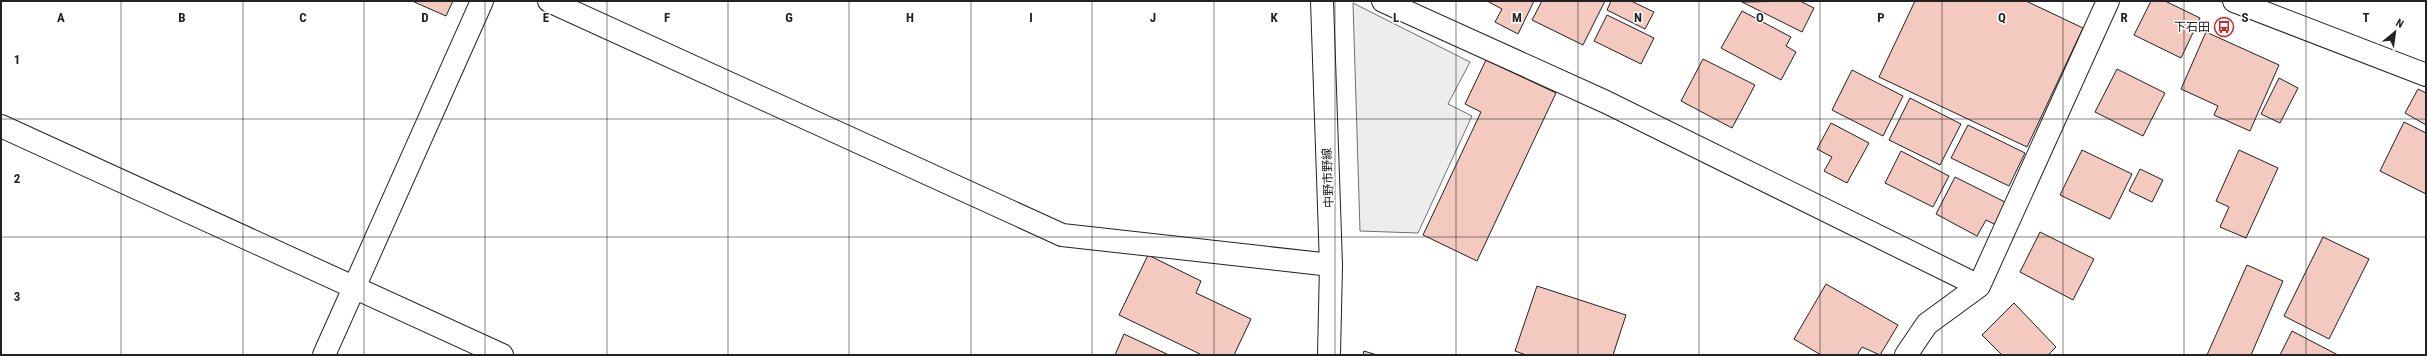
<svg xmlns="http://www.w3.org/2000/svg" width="2427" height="356" viewBox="0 0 2427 356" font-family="'Roboto Condensed','Noto Sans JP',sans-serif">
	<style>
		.parking { fill: #ededed; stroke: #6f6f6f }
		.building { fill: #f3c9c0; stroke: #222 }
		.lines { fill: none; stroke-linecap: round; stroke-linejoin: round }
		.street-casing { stroke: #222; stroke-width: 24 }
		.secondary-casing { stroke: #222; stroke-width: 24 }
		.street { stroke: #fff; stroke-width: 22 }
		.secondary { stroke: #fff; stroke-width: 22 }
		.grid { fill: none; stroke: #222; stroke-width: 1; stroke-opacity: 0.55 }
		.labels { text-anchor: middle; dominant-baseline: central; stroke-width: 3; stroke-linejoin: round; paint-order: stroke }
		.poi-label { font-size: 12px; fill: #222; stroke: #fff; text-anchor: end }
		.street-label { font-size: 12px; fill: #222; stroke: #fff }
		.grid-label { font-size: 13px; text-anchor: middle; font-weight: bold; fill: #222; stroke: #fff; stroke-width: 3; stroke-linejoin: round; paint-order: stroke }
	</style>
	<rect width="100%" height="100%" fill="#fff"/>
	<path class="parking" d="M1353,3L1470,62L1448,104L1472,116L1418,233L1360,231Z"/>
	<path class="building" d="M412,1H453L446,16Z
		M1487,1H1534L1518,34L1495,22L1502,9Z
		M1542,1H1605L1583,45L1532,20Z
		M1611,1H1631L1654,12L1645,29L1607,10Z
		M1800,1L1814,8L1802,32L1742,2Z
		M1915,1H2026L2083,28L2027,147L1879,77Z
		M2151,1H2165L2200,18L2181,58L2134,35Z
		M1742,11L1791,37L1786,46L1796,52L1781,80L1721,48Z
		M1607,15L1654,38L1641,64L1594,41Z
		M2206,32L2279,65L2250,131L2214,115L2218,106L2181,89Z
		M1703,59L1755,85L1732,128L1681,101Z
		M1486,60L1556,93L1477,261L1423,235L1481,112L1465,104Z
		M2117,69L2165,93L2143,136L2095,112Z
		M1852,70L1903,96L1883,136L1832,110Z
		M2279,78L2298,88L2280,123L2261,114Z
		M2418,89L2426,93V125L2405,113Z
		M1910,98L1961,124L1940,165L1889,140Z
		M2404,122L2426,133V194L2380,171Z
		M1831,123L1869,143L1847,183L1824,171L1832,157L1817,149Z
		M1968,125L2025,153L2009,186L1951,158Z
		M2082,150L2132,174L2110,219L2060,195Z
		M2239,150L2278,168L2246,238L2220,227L2229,207L2216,201Z
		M1901,151L1949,176L1933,207L1885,183Z
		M2140,169L2163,180L2152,202L2129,191Z
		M1955,177L2007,203L1996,225L1986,220L1977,236L1936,214Z
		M2040,232L2094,259L2073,300L2020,272Z
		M2323,237L2369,259L2329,339L2284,316Z
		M1148,255L1201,281L1196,293L1251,319L1234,355H1202L1119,315Z
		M2247,265L2283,281L2251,355H2207Z
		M1826,284L1898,325L1880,355L1862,347L1857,355H1821L1794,339Z
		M1537,286L1626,315L1613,355H1526L1515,351Z
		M2014,303L2056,347L2048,355H2002L1982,335Z
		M2292,331L2338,355H2280Z
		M1124,334L1169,355H1115Z
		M1364,351L1377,355H1363Z"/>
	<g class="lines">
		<g class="street-casing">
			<path id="street" d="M549,1L1062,235L1331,265
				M1383,1L1606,102L1979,286L2108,1
				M1,126L502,355
				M324,355L482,1
				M1906,355L1927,324L1979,286"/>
		</g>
		<g class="secondary-casing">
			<path id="secondary" d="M1322,1L1331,265L1329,355
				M2234,1L2426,75"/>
		</g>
		<use href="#street" class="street"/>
		<use href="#secondary" class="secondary"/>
	</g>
	<path class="grid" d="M121,1V355M243,1V355M364,1V355M485,1V355M607,1V355M728,1V355M849,1V355M971,1V355M1092,1V355M1214,1V355M1335,1V355M1456,1V355M1578,1V355M1699,1V355M1820,1V355M1942,1V355M2063,1V355M2184,1V355M2306,1V355M1,119H2426M1,237H2426"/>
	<defs>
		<g id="bus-ring" transform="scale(1)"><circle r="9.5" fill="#fff" stroke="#c62828" stroke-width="1.5"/><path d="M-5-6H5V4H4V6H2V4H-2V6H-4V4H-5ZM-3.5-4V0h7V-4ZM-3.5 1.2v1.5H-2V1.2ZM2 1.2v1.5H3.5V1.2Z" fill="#c62828"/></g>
	</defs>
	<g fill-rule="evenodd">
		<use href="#bus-ring" x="2224" y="27"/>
	</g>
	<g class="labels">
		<g class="poi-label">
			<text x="2210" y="27">下石田</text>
		</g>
		<g class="street-label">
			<text transform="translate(1328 178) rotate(-92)">中野市野線</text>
		</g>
	</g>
	<g class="grid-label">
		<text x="61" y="22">A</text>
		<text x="182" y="22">B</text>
		<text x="303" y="22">C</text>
		<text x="425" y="22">D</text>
		<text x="546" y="22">E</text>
		<text x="667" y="22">F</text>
		<text x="789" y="22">G</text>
		<text x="910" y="22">H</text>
		<text x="1031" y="22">I</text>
		<text x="1153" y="22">J</text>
		<text x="1274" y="22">K</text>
		<text x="1396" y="22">L</text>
		<text x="1517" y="22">M</text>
		<text x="1638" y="22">N</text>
		<text x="1760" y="22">O</text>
		<text x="1881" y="22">P</text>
		<text x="2002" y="22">Q</text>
		<text x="2124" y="22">R</text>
		<text x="2245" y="22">S</text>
		<text x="2366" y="22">T</text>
		<text x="17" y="64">1</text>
		<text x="17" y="183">2</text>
		<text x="17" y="301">3</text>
	</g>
	<rect width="2427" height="356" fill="none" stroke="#222222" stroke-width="4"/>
	<g transform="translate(2395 32) rotate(29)" stroke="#ffffff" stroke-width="3" paint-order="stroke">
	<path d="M0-3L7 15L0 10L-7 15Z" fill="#222222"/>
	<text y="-6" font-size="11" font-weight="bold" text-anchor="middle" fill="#222222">N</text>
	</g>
</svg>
